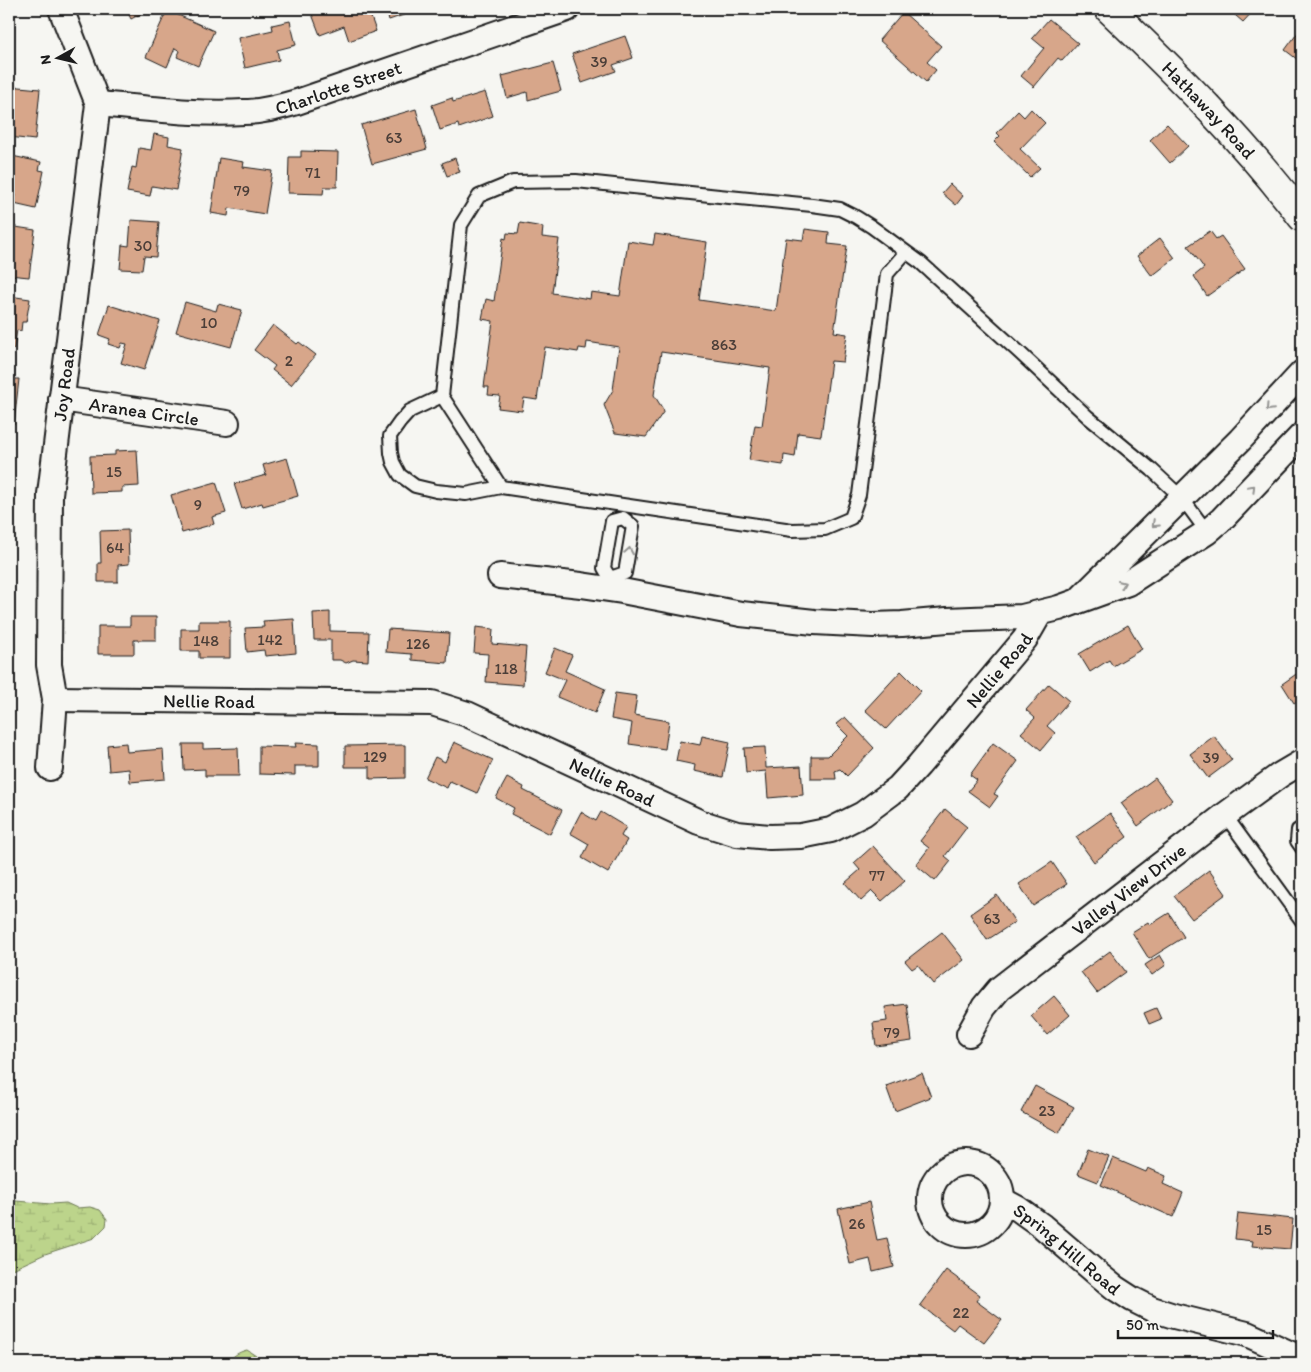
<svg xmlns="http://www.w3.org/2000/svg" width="1311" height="1372" viewBox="0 0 1311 1372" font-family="Itim,sans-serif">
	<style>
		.wetland { fill: url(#wetland-marsh); stroke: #6c7854 }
		.building { fill: #d7a68a; stroke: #1c1c1c }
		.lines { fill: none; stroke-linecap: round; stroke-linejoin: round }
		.lane-casing { stroke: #1c1c1c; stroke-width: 16 }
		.street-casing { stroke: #1c1c1c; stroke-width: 28 }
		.secondary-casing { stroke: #1c1c1c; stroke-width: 31 }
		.lane { stroke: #f6f6f2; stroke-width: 12 }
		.street { stroke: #f6f6f2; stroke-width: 24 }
		.secondary { stroke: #f6f6f2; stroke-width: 28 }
		.oneway { stroke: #949492 }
		.labels { text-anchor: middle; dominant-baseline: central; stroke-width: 4; stroke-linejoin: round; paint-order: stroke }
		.number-label { font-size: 16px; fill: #4b3e38 }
		.street-label { font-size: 19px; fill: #1c1c1c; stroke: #f6f6f2 }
	</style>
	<defs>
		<pattern id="wetland-marsh" width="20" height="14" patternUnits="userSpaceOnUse" patternTransform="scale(1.25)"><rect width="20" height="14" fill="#bcd48b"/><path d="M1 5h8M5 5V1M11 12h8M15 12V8" fill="none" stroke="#a1b577"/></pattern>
	</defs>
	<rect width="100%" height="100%" fill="#f6f6f2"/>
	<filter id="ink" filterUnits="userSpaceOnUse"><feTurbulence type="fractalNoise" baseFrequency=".02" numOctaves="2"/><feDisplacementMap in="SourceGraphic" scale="10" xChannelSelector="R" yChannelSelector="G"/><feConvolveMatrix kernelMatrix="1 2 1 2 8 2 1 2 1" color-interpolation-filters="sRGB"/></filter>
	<g filter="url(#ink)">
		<path class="wetland" d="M16,1201L51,1204L66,1203L77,1208L90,1207L100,1210L107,1219L106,1226L94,1238L45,1254L15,1268L9,1269V1202Z
			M247,1350L256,1356L261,1363H227C233,1356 238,1352 247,1350Z"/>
		<path class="building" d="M126,9H150L131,19Z
			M310,9H362L363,11L368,9L376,31L349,41L344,26L320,35Z
			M385,9H421L389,20Z
			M1228,9H1255L1243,22Z
			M167,10L214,31L198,66L177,57L180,51L175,48L167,67L146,57Z
			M903,12L941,46L927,62L936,70L926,82L879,40Z
			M1049,19L1078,43L1062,61L1058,58L1034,87L1021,76L1044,48L1032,38Z
			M290,21L296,45L277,50L279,60L245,68L238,38L273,30L272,25Z
			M1302,27V63L1285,50Z
			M625,36L633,58L613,65L616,71L582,83L572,54Z
			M553,63L561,91L528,100L527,92L507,98L502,76Z
			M9,86L40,89L35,140L9,137Z
			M485,92L493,116L459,128L458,124L440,130L432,105L452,98L453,102Z
			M416,109L427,149L372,164L361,125Z
			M1031,109L1045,123L1020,149L1040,168L1030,177L994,142L1000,136L997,133L1018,111L1024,117Z
			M1167,124L1188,146L1170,163L1150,140Z
			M154,134L169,137L168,145L183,148L176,190L152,186L150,196L127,192L132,167L136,168L139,148L151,150Z
			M301,151L338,152L337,187H324L323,194L288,193L289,157H301Z
			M12,156L41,162L39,170L44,171L36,209L14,204L16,195L9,194V175Z
			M219,158L244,162L243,167L272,171L265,214L229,208L228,216L211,213Z
			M455,158L460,172L447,176L442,163Z
			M950,184L963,196L956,205L942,193Z
			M131,220L159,222L156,257L144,256L142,270L120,269L122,245L129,246Z
			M520,223L543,227L542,237L559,239L552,293L590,299L591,292L620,296L628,241L653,245L655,234L707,242L699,300L776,311L786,238L803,240L805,229L829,232L828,244L847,246L834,332L847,334L843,362L831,361L821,436L798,433L795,457L784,455L783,465L749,460L755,425L762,426L770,368L661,352L654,395L664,411L646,437L615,433L604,405L613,390L619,347L587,342L586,349L579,348L578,352L545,347L537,400L524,398L522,411L498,408L500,396L488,395L489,387H484L493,321L482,319L486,299L494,301L503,238L506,239L507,233L518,234Z
			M9,226L35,230L29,277L9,275Z
			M1210,231L1216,239L1221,236L1245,269L1207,296L1194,276L1204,268L1188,246Z
			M1160,238L1175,258L1152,276L1137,256Z
			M9,296L30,299L26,322H22L21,331L17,330L14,349H9Z
			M185,302L216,311L218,304L242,310L231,347L176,332Z
			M109,305L160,321L144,370L121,363L127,344L122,343L120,348L108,344L110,339L99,335Z
			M273,325L297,344L299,342L316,355L291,385L272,370L275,366L254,350Z
			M9,370H14L13,379H19L14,424L9,423Z
			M137,450L139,486L122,487V492L91,493L90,456L115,455V451Z
			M287,458L298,496L263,506L262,503L242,509L234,484L266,475L263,465Z
			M216,482L226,513L212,517L214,524L182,533L171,495Z
			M128,530L129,564L118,565V582H98V563H101L100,531Z
			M330,612V631L369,632L368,661L353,660L346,663L340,660H331V640H314L313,613Z
			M130,617H156V640H134V654H98V626H130Z
			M294,619L296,653L265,656L264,650L247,652L245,628L264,627L263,621Z
			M199,621H230V658H199V651H181V629H199Z
			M1128,625L1142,649L1113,666L1109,660L1090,672L1079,654Z
			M476,627L493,629L492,644L526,647L523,685L486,682L488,654L474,653Z
			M388,629L449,633L447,663L412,660V654L386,652Z
			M555,648L572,655L565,671L605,689L595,713L557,697L565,680L545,672Z
			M1302,670V698L1294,703L1282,684Z
			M901,671L921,691L886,729L865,710Z
			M1049,684L1069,701L1047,726L1055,733L1041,750L1021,733L1035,718L1026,710Z
			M615,693L637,696L634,715L669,721L665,749L629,744L632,723L611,719Z
			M845,717L874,748L847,776L840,769L835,771L836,779H811V756H828L848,736L836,724Z
			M702,736L730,742L723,777L694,771L695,765L676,761L680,741L700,745Z
			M1214,736L1232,760L1208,778L1190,754Z
			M454,742L493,760L477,793L450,781L447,788L425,778L435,757L445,762Z
			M126,743L127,752L163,749L165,779L130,782L129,769L109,771L107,745Z
			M295,743L319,744V766H295V775L259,774V746L296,747Z
			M993,743L1018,761L994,794L998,796L990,807L968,791L977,780L970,775Z
			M183,744H203V749L238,748L239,776H205V769L184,770Z
			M405,745V778L370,779V767H345V746Z
			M765,747L766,768L801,766L803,795L768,798L766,771L746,773L744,748Z
			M507,778L524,787L523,790L562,810L550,834L511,814L514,808L496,798Z
			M1155,778L1172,800L1138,826L1121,803Z
			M945,809L967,827L945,856L951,861L935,881L916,865L929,848L920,841Z
			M581,812L596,821L601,812L626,827L621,836L627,840L608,873L582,858L589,844L570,833Z
			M1110,813L1127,837L1094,862L1076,837Z
			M873,846L905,881L882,901L872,891L861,901L845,883L860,870L854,863Z
			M1052,862L1067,884L1033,906L1019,884Z
			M1209,870L1226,894L1192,919L1174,896Z
			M997,895L1015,922L987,940L970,914Z
			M1169,913L1184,937L1149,959L1132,932L1148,922L1150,925Z
			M942,932L964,960L933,984L918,965L912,969L905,961Z
			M1110,951L1126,972L1097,993L1081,972Z
			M1160,955L1166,965L1152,975L1145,965Z
			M1054,996L1070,1015L1047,1035L1031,1016Z
			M907,1004L912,1041L876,1046L873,1023L887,1021L885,1007Z
			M1156,1008L1161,1019L1149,1024L1144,1013Z
			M922,1073L931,1097L895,1111L886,1086Z
			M1035,1086L1074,1107L1059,1133L1021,1112Z
			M1088,1149L1109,1157L1098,1182L1078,1174Z
			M1113,1158L1146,1172L1148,1168L1166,1176L1163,1184L1183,1193L1173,1217L1101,1185Z
			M869,1202L877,1240L887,1238L894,1267L873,1272L870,1259L850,1264L838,1209Z
			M1238,1213L1293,1219L1290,1249L1252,1246L1253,1241L1235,1239Z
			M946,1270L980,1295L976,1301L1002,1320L984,1343L958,1324L953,1330L920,1305Z"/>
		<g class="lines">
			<g class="lane-casing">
				<path id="lane" d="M906,252L887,274L859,495L851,518L825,529L792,530L501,487L442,396L461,225L479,196L513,182L576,181L719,196L812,205L840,209L856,217L872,227L921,263L1020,353L1088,417L1152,470L1182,498L1207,532
					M442,396L410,411L400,422L390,436L391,453L393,462L400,475L415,486L436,491L466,494L501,487
					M610,578L625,573L633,526L623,518
					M608,589L610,578L604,568L612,521L623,518
					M1225,815L1302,921
					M1302,828L1298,830L1297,841L1302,848"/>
			</g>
			<g class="street-casing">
				<g id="street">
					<path id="s1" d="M98,104C146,108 196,115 244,112C262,112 280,107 297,102L567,9"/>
					<path id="s2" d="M61,399L227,423"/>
					<path d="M500,576L581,585L622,591L741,614L814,622L873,625L902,624L947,620L1022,617L1059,608L1128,583L1207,532L1222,519L1302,435"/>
					<path d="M1082,597L1240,440L1302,373"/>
					<path id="s3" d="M55,699L432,703L467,714L699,822L737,834L770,837L801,836L831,830L863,814L898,788L919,765L1025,639L1040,613"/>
					<path id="s4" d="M50,768L55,699L49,665L50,494L98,104L61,9"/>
					<path id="s5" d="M969,1034L984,1007L999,989L1225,815L1280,775L1302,762"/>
					<circle cx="966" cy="1199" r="36"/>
					<path id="s6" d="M1002,1200L1017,1208L1042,1226L1099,1275L1115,1288L1132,1299L1152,1309L1174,1316L1247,1334L1302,1359"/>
				</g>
			</g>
			<g class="secondary-casing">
				<g id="secondary">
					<path id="s7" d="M1109,9C1177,74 1245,142 1302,217"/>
				</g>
			</g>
			<use href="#lane" class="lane"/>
			<use href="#street" class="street"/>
			<use href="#secondary" class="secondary"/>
		</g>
		<defs><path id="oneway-chevron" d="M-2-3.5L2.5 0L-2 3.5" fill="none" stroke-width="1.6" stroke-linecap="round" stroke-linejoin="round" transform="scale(1.25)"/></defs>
		<g class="oneway">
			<use href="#oneway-chevron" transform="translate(1269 408) rotate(133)"/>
			<use href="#oneway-chevron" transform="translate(1252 488) rotate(-46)"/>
			<use href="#oneway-chevron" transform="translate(1155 524) rotate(136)"/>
			<use href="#oneway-chevron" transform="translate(629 551) rotate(-80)"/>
			<use href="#oneway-chevron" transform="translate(1122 584) rotate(-23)"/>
		</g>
	</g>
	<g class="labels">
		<g class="number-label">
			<text x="599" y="61">39</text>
			<text x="394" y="137">63</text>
			<text x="313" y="172">71</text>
			<text x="242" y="190">79</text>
			<text x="143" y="245">30</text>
			<text x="209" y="322">10</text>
			<text x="724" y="344">863</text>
			<text x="289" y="360">2</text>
			<text x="114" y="471">15</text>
			<text x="198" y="504">9</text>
			<text x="115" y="547">64</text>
			<text x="270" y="639">142</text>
			<text x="206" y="640">148</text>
			<text x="418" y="643">126</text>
			<text x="506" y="668">118</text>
			<text x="375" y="756">129</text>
			<text x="1211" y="757">39</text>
			<text x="877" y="875">77</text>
			<text x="992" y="918">63</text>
			<text x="892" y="1032">79</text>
			<text x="1047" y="1110">23</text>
			<text x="857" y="1223">26</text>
			<text x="1264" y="1229">15</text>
			<text x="961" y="1312">22</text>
		</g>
		<g class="street-label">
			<text stroke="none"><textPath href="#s1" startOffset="244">Charlotte Street</textPath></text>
			<text stroke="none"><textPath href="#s7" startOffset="142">Hathaway Road</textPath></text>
			<text stroke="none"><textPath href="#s4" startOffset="385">Joy Road</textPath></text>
			<text stroke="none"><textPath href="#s2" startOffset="84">Aranea Circle</textPath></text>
			<text stroke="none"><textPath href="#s3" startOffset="1039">Nellie Road</textPath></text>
			<text stroke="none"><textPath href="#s3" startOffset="154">Nellie Road</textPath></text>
			<text stroke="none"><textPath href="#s3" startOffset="574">Nellie Road</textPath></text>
			<text stroke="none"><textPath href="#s5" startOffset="218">Valley View Drive</textPath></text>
			<text stroke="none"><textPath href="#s6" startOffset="82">Spring Hill Road</textPath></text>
		</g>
	</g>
	<rect width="1311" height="1372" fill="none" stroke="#f6f6f2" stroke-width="30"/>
	<rect x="15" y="15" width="1281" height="1342" fill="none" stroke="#1c1c1c" stroke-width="2" filter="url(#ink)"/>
	<g transform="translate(58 58) rotate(262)" stroke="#f6f6f2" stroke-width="4" paint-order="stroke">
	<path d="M0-4L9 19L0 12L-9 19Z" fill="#1c1c1c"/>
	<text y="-8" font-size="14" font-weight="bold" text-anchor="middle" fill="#1c1c1c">N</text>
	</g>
	<path d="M1118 1330v8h155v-8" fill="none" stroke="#1c1c1c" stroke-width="2.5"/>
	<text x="1126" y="1330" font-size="15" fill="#1c1c1c" stroke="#f6f6f2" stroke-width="4" paint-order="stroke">50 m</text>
</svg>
